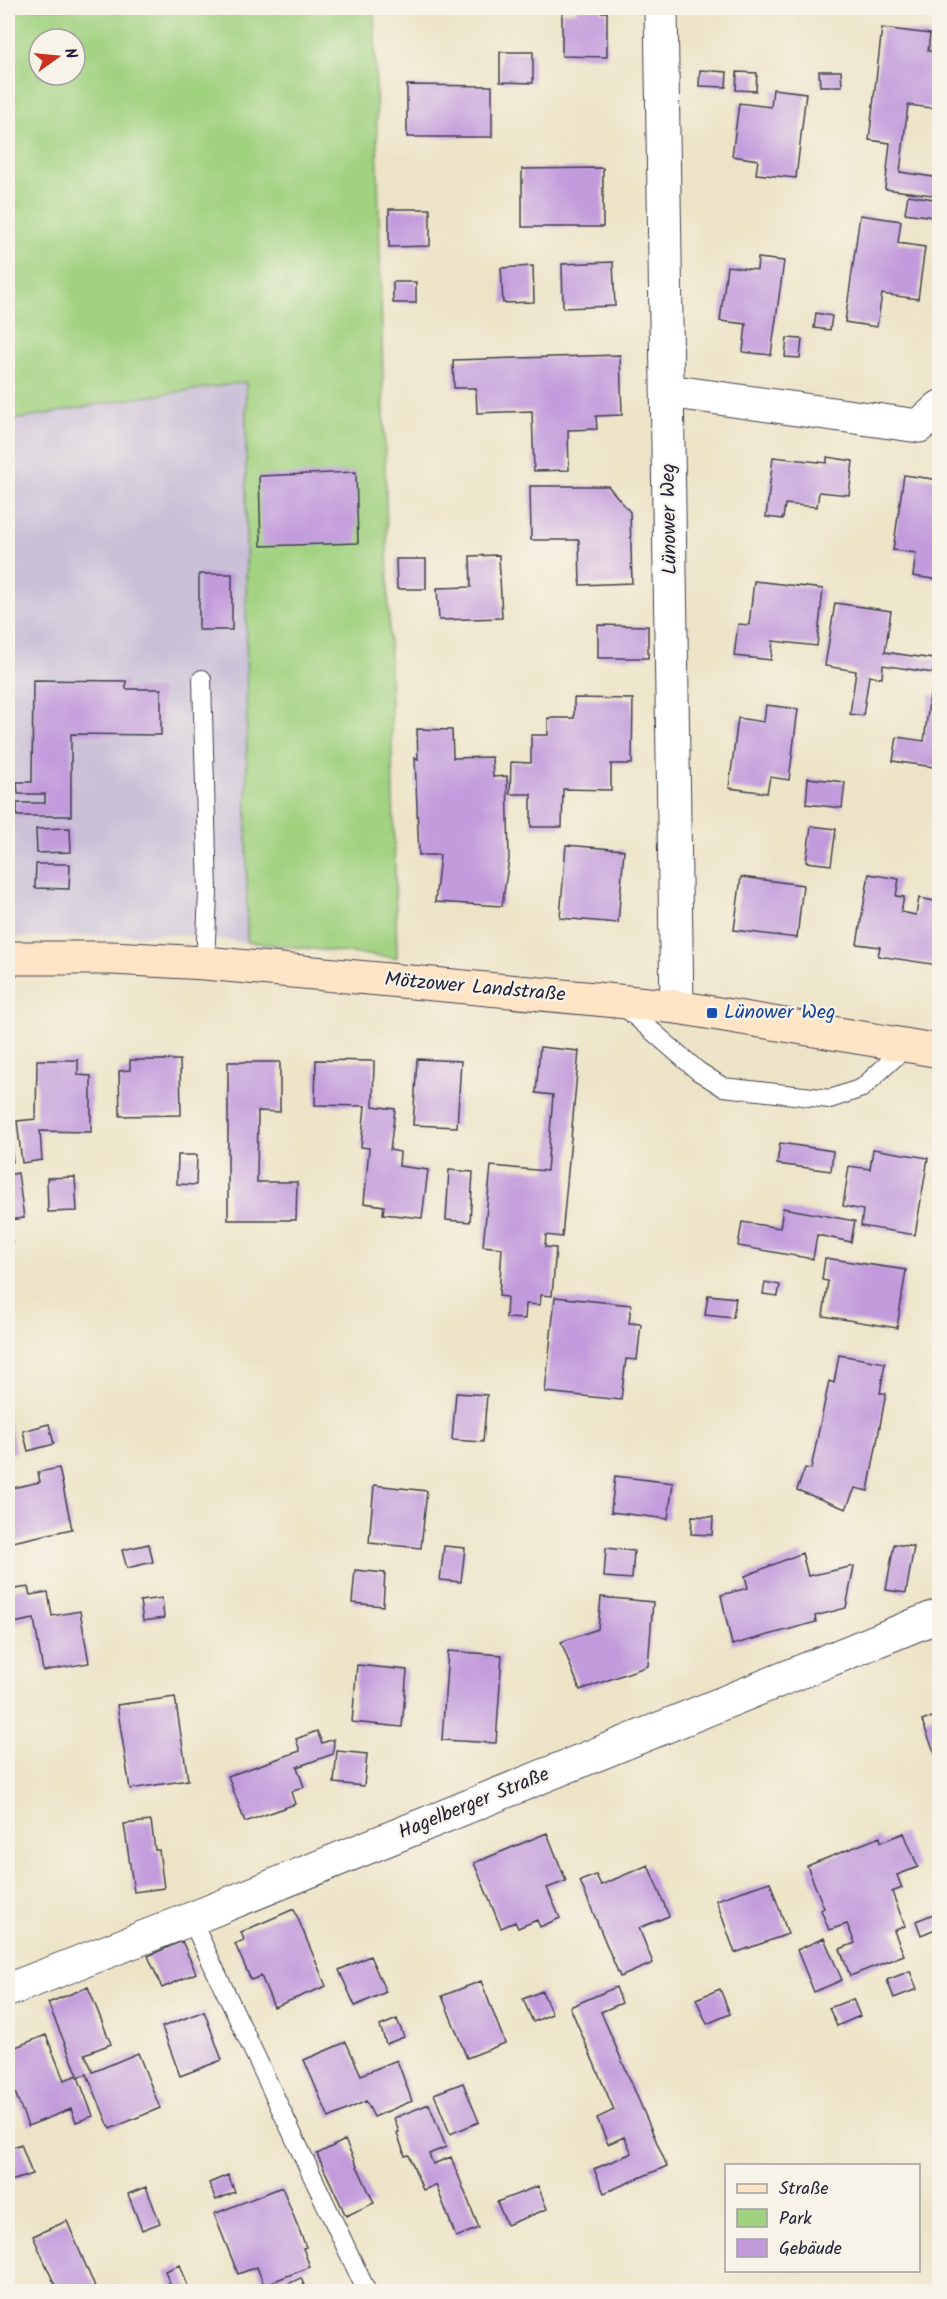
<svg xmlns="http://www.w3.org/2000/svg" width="947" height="2299" viewBox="0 0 947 2299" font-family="Kalam,sans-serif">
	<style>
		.industrial { fill: #c9bfd7 }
		.green { fill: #a1d280; stroke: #627a5e; stroke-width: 1.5; fill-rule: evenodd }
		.building { fill: #c29bdc }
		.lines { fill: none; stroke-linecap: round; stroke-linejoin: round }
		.service-casing { stroke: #403f50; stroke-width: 20 }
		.minor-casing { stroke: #403f50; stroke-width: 35 }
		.secondary-casing { stroke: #403f50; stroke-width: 35 }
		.service { stroke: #fff; stroke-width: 18 }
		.minor { stroke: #fff; stroke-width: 33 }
		.secondary { stroke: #ffe4c6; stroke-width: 33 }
		.transit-dot { fill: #1a4fb4; stroke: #f7f3e8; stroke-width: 2 }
		.labels { text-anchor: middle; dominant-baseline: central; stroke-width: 4.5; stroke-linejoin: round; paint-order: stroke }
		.street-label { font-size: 20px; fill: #22223b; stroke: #f7f3e8 }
		.transit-label { font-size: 20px; fill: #164399; stroke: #f7f3e8; text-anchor: start }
	</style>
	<rect width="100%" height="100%" fill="#f7f3e8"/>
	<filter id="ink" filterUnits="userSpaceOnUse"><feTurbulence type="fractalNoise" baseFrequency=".0167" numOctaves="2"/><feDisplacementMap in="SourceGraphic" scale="12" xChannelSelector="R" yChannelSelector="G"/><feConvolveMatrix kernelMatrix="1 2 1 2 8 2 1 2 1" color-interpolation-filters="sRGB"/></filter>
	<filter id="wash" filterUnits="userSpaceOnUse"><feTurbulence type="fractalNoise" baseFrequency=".008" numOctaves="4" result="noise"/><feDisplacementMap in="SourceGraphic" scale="24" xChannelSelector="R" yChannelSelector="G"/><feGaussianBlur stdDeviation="1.35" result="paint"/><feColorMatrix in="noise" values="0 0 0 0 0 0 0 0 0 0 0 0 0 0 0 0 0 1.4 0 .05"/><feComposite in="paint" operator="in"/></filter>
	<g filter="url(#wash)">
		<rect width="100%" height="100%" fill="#ede4c7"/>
		<path class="industrial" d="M246,382L247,942L169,934L8,938V421L116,401Z"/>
		<path class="green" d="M8,8H374L397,958L247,942L246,382L116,401L8,421ZM39,39H75V75H39Z"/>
		<g id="blocks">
			<path class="building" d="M576,8H601V12H607V57L562,56V12H576Z
				M882,28L930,34L928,51L940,53V109L908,105L900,172L940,178V196L885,189L890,143L869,140Z
				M500,52H533V83L500,82Z
				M700,70L727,72L726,87L699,86Z
				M819,71H841L842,86H820Z
				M737,72L757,73L756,91L736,90Z
				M407,85L492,86V137H407Z
				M773,89L806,93L796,178L756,174L758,160L732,156L739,103L771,107Z
				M603,168V227H522V169Z
				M908,195L940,200V218L905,213Z
				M389,209H430V246L389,247Z
				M860,215L901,221L898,243L925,247L918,299L882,294L877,327L845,322Z
				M758,258L784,261L771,355L743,352L746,324L720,321L727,266L757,270Z
				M613,262L615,306L563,308L562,264Z
				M533,266L534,302L503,303L501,268Z
				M393,282H416V303H393Z
				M816,313L832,316L830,330L814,328Z
				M787,338L802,339L800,358L785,357Z
				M620,355L622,415L596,416L597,429L568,430L569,470L534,471L532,411L477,413L476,388H454L453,360Z
				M773,457L827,463V457L853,461L849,495L819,492L817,507L785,504L783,519L766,517Z
				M356,472L358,543L261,546L259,476Z
				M904,475L940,480V580L913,576L916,553L893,550Z
				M530,486H608L630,512L632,583L580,585L579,540H531Z
				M499,555L502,618L439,620L437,588L471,587L470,556Z
				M396,559H426V589H397Z
				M199,574H232V630H199Z
				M754,581L823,589L817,646L773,641L771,660L734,656L738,624L749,625Z
				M835,603L891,611L885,652L940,660V674L883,665L882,678L869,676L863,716L850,714L856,671L825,666Z
				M598,625L648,626V658H598Z
				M33,680L126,681V689H161V735L71,734V816H17V803H45V794H18L17,782H32Z
				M930,695L940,696V768L893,761L897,737L924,741Z
				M574,698L633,699L632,764H611V790L563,789L562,827H531V794H510L511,762L531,763V735H548V718H574Z
				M766,705L798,709L789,780L770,777L767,793L729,788L738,718L764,722Z
				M417,729L452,730L453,758L492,757L493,777L507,776L509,859L502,906L435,902L440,855H419L415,758L418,759Z
				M808,778L845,782L842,808L806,804Z
				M811,826L836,829L831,865L806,862Z
				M70,828L71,852L37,853L36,829Z
				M566,845L624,850L618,923L560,918Z
				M36,864H70L69,889L35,888Z
				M869,874L899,879L896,896L904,897L901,912L916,915L919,898L940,902L938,965L878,956L880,947L857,944Z
				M741,877L803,885L797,938L734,930Z
				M540,1047L579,1051L562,1237L546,1235L545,1247L556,1248L552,1296L541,1295L540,1305L526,1304L525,1319L506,1318L507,1297L499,1296L502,1248L483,1246L491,1166L547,1171L553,1095L536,1093Z
				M417,1059L461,1061L457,1127L413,1125Z
				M37,1060H78V1075L91,1076V1132L40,1131L42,1160L22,1163L17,1121L36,1119Z
				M130,1060H180L181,1115L120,1116L119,1071L130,1070Z
				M316,1060L374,1061L373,1106L395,1109L390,1150L400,1152L399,1166L428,1170L422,1218L383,1214L384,1206L364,1203L369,1148L361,1147L365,1106L315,1105Z
				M228,1062H280V1112L258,1111L257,1182H297L296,1220H228Z
				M8,1132L13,1162L8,1163Z
				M780,1143L833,1151L831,1171L777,1164Z
				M873,1149L928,1158L915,1235L861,1226L863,1210L843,1206L849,1166L870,1169Z
				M178,1155H197L196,1185L177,1184Z
				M449,1170L473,1172L470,1222L446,1220Z
				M18,1173L24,1218L9,1220L12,1244H8V1175Z
				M75,1177L77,1211L48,1212L47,1178Z
				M783,1208L855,1221L851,1242L817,1235L813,1259L738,1246L742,1222L780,1228Z
				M825,1258L906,1270L897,1328L823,1316L828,1281L822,1280Z
				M765,1282L780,1285L778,1296L763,1294Z
				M708,1295L736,1298L733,1318L705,1315Z
				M555,1297L631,1305L629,1323L641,1324L637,1360L626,1359L621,1400L545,1392Z
				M839,1355L885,1363L880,1393H886L868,1491L855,1488L846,1509L797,1490L805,1468L811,1469L829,1381L834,1383Z
				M456,1393L487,1395L483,1442L452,1440Z
				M8,1417L16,1452L8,1454Z
				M49,1424L54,1444L28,1451L23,1431Z
				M59,1468L72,1529L8,1543V1489L40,1482L38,1472Z
				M615,1476L673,1483L668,1519L611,1512Z
				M374,1485L427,1491L421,1548L369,1543Z
				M692,1516L713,1517L712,1535L691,1534Z
				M149,1544L153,1562L127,1568L122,1550Z
				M894,1544L914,1547L906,1593L886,1590Z
				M444,1546L465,1548L461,1582L440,1580Z
				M606,1548L634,1551L632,1579L604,1577Z
				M802,1553L808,1576L854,1566L846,1608L815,1616L816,1622L732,1645L721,1595L748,1588L745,1576Z
				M355,1570L385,1573L383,1606L352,1603Z
				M28,1587L30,1595L48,1592L52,1616L80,1611L89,1663L43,1671L34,1619L8,1624V1590Z
				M601,1597L653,1602L648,1666L580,1690L561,1642L598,1629Z
				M162,1598L164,1618L143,1621L140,1601Z
				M448,1651L502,1655L496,1743L442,1740Z
				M357,1665L407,1670L402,1727L352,1722Z
				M175,1697L188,1780L130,1789L117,1705Z
				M940,1714V1764H939L922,1721Z
				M317,1731L322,1743L334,1739L333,1754L297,1767L304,1787L291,1792L295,1804L245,1822L228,1776L300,1751L296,1739Z
				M337,1751L367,1754L364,1786L334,1783Z
				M151,1821L155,1850H159L164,1888L134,1892L124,1824Z
				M547,1833L566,1881L547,1888L560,1918L540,1927L537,1920L518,1928L515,1922L501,1928L474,1863Z
				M904,1833L918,1867L897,1875L902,1888L892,1892L905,1926L894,1931L904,1955L850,1976L840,1949L855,1943L847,1924L829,1930L821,1910L824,1908L807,1866L880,1837L881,1842Z
				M648,1865L669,1916L639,1928L653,1963L620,1977L580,1881L596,1875L601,1885Z
				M770,1882L788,1934L735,1953L716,1900Z
				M294,1909L326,1986L274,2007L261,1976L251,1980L235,1944L244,1940L241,1932Z
				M936,1913L940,1927L921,1935L916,1921Z
				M824,1938L842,1980L814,1992L797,1950Z
				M182,1941L196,1973L162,1988L148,1956Z
				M370,1956L386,1992L355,2006L339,1970Z
				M910,1971L917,1989L894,1998L887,1980Z
				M481,1981L505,2043L467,2058L442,1996Z
				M88,1987L111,2044L85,2054L93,2072L138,2053L160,2108L110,2129L87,2074L78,2077L93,2116L76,2122L71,2109L28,2126L8,2074V2050L46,2035L64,2080L78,2075L48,2003Z
				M616,1987L622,2003L601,2012L667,2166L604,2193L594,2169L632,2153L624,2137L608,2144L597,2118L614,2110L570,2007Z
				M720,1989L730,2014L707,2024L696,1999Z
				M542,1991L552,2014L533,2022L523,1999Z
				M853,1999L860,2016L837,2026L829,2008Z
				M204,2011L222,2060L180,2076L162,2027Z
				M397,2019L404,2037L386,2044L380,2026Z
				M346,2042L361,2075L397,2060L412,2101L374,2117L366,2101L329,2118L304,2060Z
				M463,2083L479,2122L450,2134L434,2094Z
				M429,2104L446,2147L429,2154L433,2164L451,2157L479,2228L456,2237L436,2185L423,2190L409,2155L405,2156L397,2133L399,2132L394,2118Z
				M345,2140L374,2203L346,2216L317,2154Z
				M21,2144L32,2174L8,2182V2149Z
				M228,2175L235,2192L216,2200L209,2183Z
				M538,2186L547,2209L507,2225L497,2202Z
				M146,2187L160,2223L142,2230L128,2194Z
				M282,2187L306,2247L303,2248L310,2267L264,2285L257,2267L238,2274L214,2214Z
				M67,2221L97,2292H58L33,2236Z
				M180,2265L190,2292H173L165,2271Z
				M301,2278L307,2292H270Z"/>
		</g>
	</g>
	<g filter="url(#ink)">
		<use href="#blocks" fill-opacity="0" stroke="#403f50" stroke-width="1.5"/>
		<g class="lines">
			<g class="service-casing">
				<path id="service" d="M202,679L208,892L205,963
					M621,1004L698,1071L723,1087L830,1099L862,1088L907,1046
					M191,1919L367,2292"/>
			</g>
			<g class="minor-casing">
				<path id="minor" d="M661,8L677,1007
					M668,391L919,426L940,407
					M8,1990L191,1919L940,1615"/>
			</g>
			<g class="secondary-casing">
				<path id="secondary" d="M8,958H112L205,963L617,1001L677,1007L940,1051"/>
			</g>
			<use href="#service" class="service"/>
			<use href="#minor" class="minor"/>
			<use href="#secondary" class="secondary"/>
		</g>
	</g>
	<rect class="transit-dot" x="706" y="1007" width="12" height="12" rx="3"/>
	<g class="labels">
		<g class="street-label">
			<text transform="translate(670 519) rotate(-91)">Lünower Weg</text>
			<text transform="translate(475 988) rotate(5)">Mötzower Landstraße</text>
			<text transform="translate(474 1804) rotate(-22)">Hagelberger Straße</text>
		</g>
		<g class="transit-label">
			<text x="724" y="1013">Lünower Weg</text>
		</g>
	</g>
	<rect width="947" height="2299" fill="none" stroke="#f7f3e8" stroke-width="30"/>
	<rect x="725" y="2164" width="195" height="108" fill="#f7f3e8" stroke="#a29fa3" stroke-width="1.5"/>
	<rect x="737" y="2184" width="30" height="9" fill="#ffe4c6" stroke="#a29fa3" stroke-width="1.5"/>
	<text x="779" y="2194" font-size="18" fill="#22223b">Straße</text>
	<rect x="737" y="2209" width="30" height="18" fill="#a1d280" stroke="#a29fa3" stroke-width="1.5"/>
	<text x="779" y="2224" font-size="18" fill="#22223b">Park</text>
	<rect x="737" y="2239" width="30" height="18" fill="#c29bdc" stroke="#a29fa3" stroke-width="1.5"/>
	<text x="779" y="2254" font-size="18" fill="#22223b">Gebäude</text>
	<g transform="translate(57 57) rotate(75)"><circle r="28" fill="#f7f3e8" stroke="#a29fa3" stroke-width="1.5"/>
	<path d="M0-4.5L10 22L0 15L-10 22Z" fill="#c8321e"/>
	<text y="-9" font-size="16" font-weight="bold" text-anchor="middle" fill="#22223b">N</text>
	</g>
</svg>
